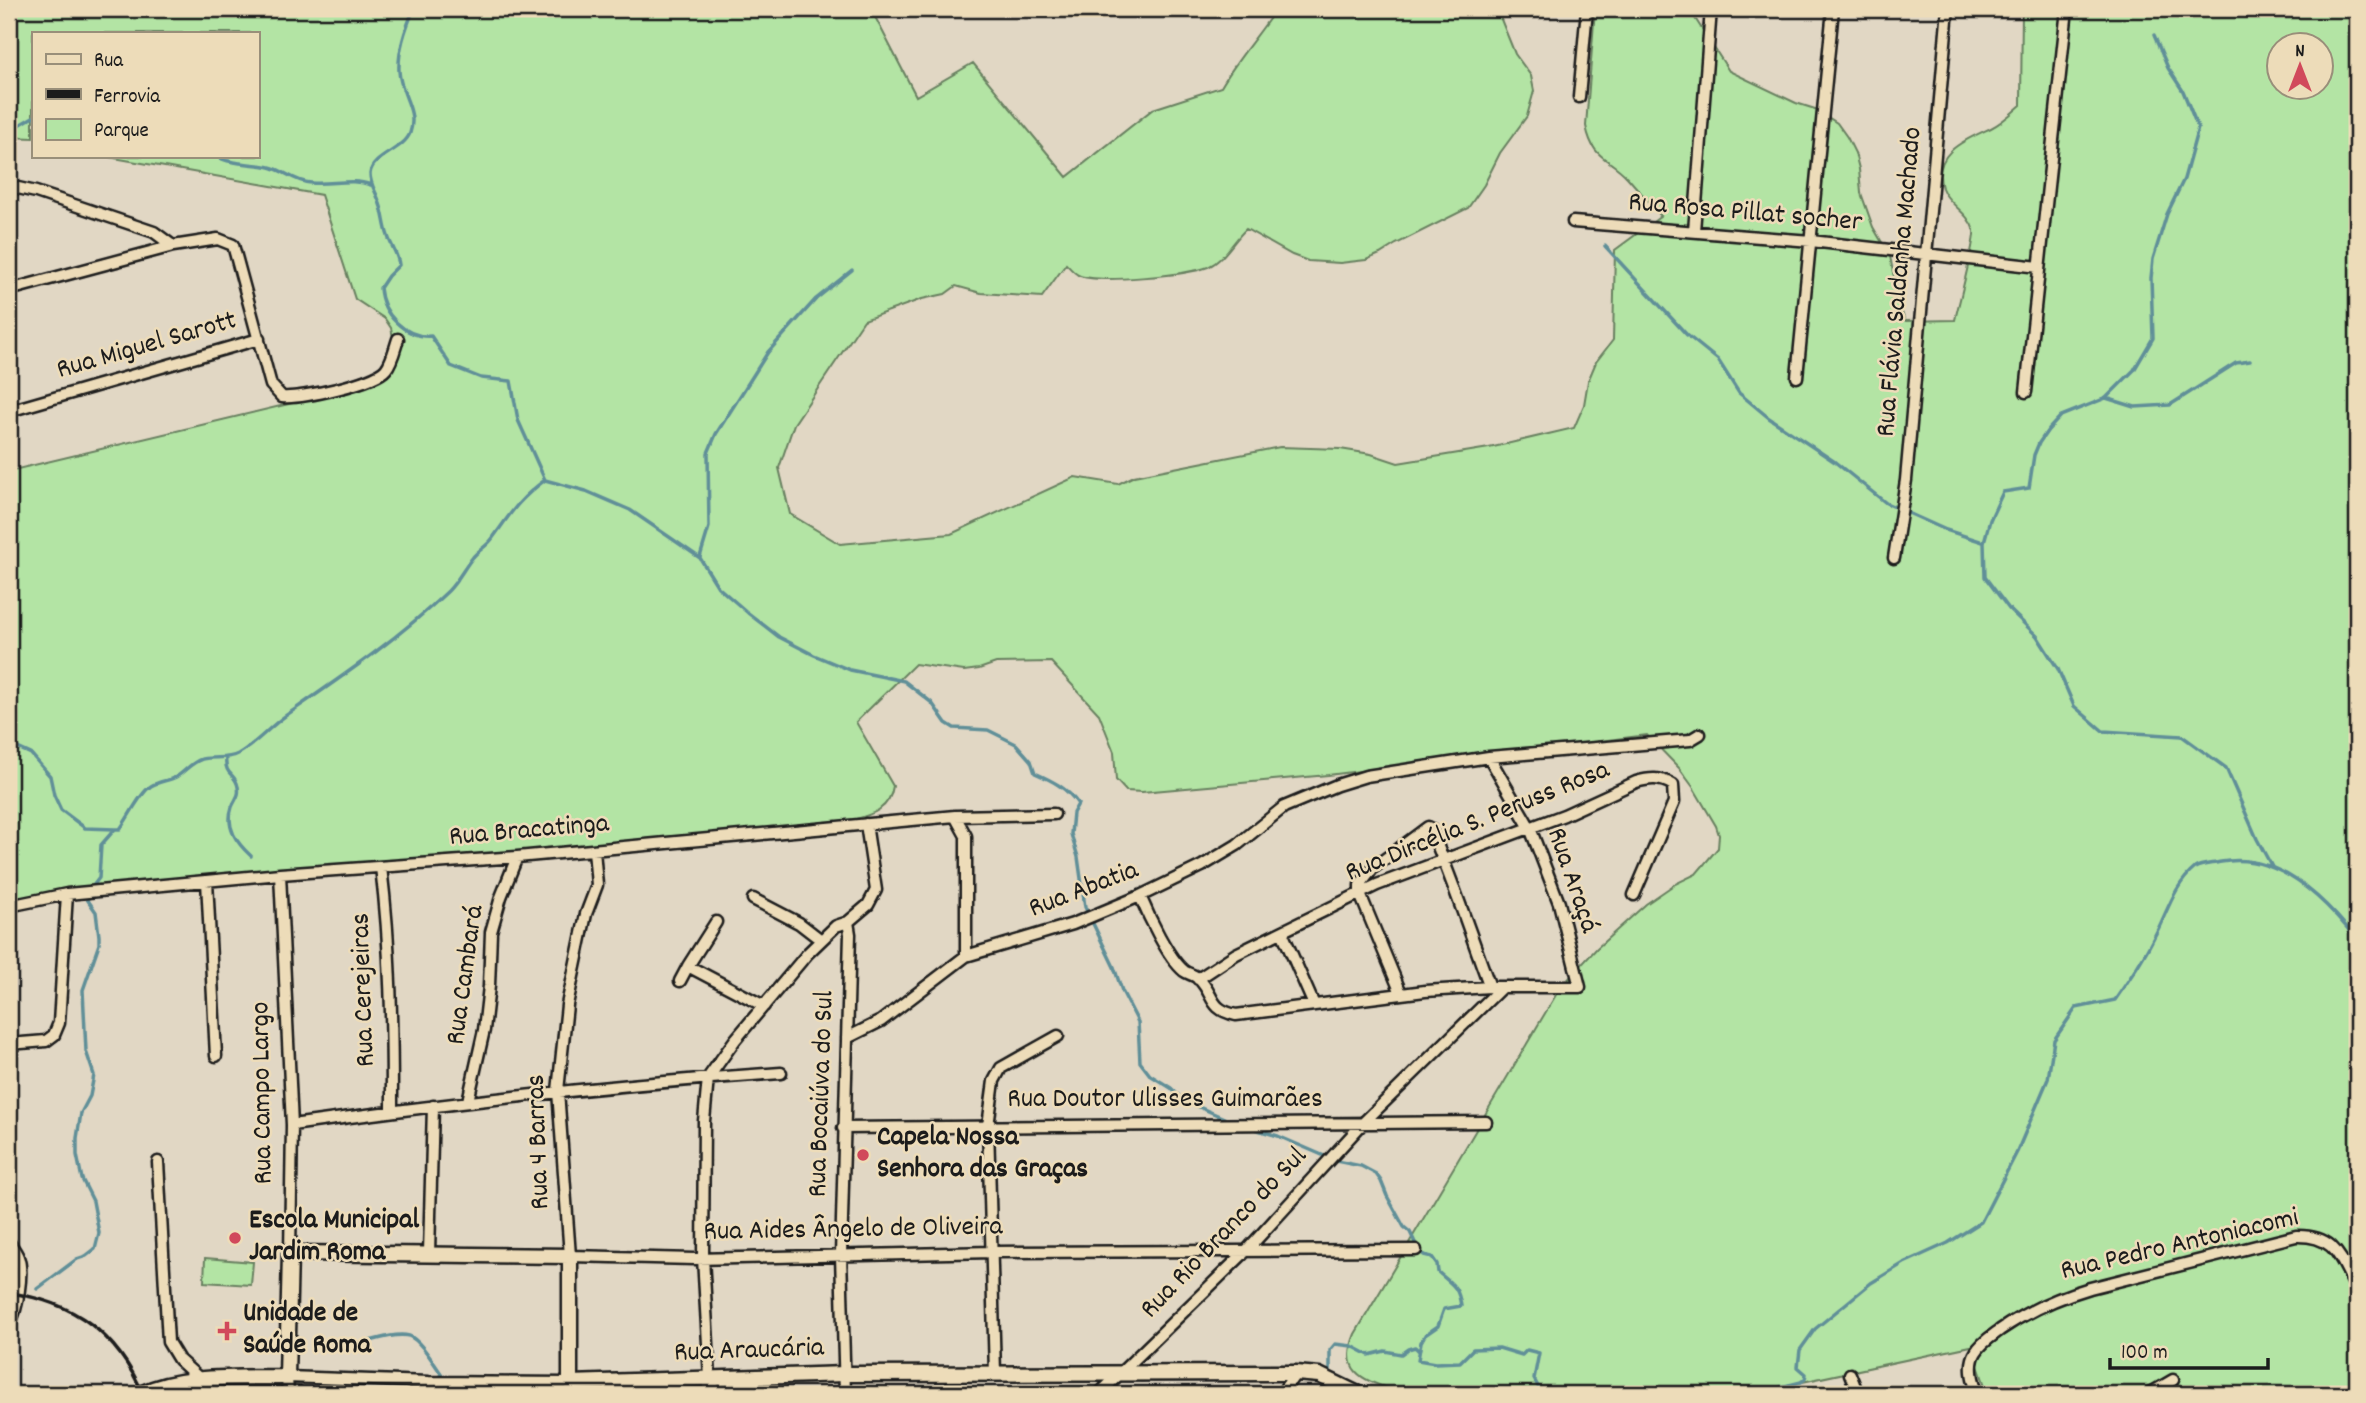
<svg xmlns="http://www.w3.org/2000/svg" width="2366" height="1403" viewBox="0 0 2366 1403" font-family="Dekko,sans-serif">
	<style>
		.green { fill: #b3e4a4; stroke: #688060; stroke-width: 2; fill-rule: evenodd }
		.lines { fill: none; stroke-linecap: round; stroke-linejoin: round }
		.stream { stroke: #608f98; stroke-width: 3.5 }
		.street-casing { stroke: #1c1c1c; stroke-width: 15 }
		.secondary-casing { stroke: #1c1c1c; stroke-width: 19 }
		.street { stroke: #eddcb9; stroke-width: 10 }
		.secondary { stroke: #eddcb9; stroke-width: 14 }
		.rail { stroke: #1c1c1c; stroke-width: 3.5 }
		.poi-dot { fill: #d1495b; stroke: #eddcb9; stroke-width: 2.5 }
		.labels { text-anchor: middle; dominant-baseline: central; stroke-width: 5; stroke-linejoin: round; paint-order: stroke }
		.street-label { font-size: 28px; fill: #1c1c1c; stroke: #eddcb9 }
		.poi-label { font-size: 28px; font-weight: bold; fill: #1c1c1c; stroke: #eddcb9; text-anchor: start }
	</style>
	<rect width="100%" height="100%" fill="#e1d7c4"/>
	<filter id="ink" filterUnits="userSpaceOnUse"><feTurbulence type="fractalNoise" baseFrequency=".0143" numOctaves="2"/><feDisplacementMap in="SourceGraphic" scale="14" xChannelSelector="R" yChannelSelector="G"/><feConvolveMatrix kernelMatrix="1 2 1 2 8 2 1 2 1" color-interpolation-filters="sRGB"/></filter>
	<g filter="url(#ink)">
		<path class="green" d="M9,9H871L916,96L973,63L1067,177L1153,109L1221,87C1237,59 1258,36 1276,9H1502L1500,17L1515,54L1531,76L1534,91L1527,116L1500,153L1484,185L1468,208L1396,244L1380,254L1366,260L1340,263L1308,261L1292,255L1246,229C1233,241 1224,260 1208,267C1188,275 1096,284 1078,275C1074,273 1069,267 1066,264L1042,297L981,293L956,286L945,294L922,299L864,320L794,424L779,468L790,514L840,544L951,534L1075,477L1118,484L1134,476L1280,447L1340,449L1371,454L1398,463L1489,448L1574,428L1584,405L1588,381L1596,362L1613,340L1615,250L1661,216C1649,203 1639,190 1627,177C1607,156 1593,160 1586,126L1595,9H1689L1729,71L1796,103L1815,109L1837,123L1847,137L1855,153L1859,169L1861,193L1873,227L1890,256L1899,304L1905,321L1955,320C1958,306 1976,239 1974,231C1969,212 1948,205 1942,188C1931,152 1967,139 1991,128C2002,123 2012,113 2021,105L2022,9H2357V1394H1988L1971,1346L1746,1394H1403C1370,1381 1337,1377 1355,1334L1560,988L1597,948L1646,904L1675,884L1696,874L1718,848L1719,835L1716,826L1693,787L1679,768L1647,735L1328,775L1142,792L1126,791L1116,780L1114,752L1099,714L1051,662L996,663L979,669L964,671L915,664L856,722L893,786C890,809 872,815 852,820L9,900V471L339,392L387,365L394,342L391,328L385,319L355,299L321,195L103,156H257V33H33V138L9,137ZM2278,46H2320V88H2278Z
			M205,1258L253,1262L251,1285L204,1282Z"/>
		<g class="lines">
			<path class="stream" d="M414,9C406,27 398,51 399,71C400,94 418,110 410,133C404,150 371,156 370,174C370,185 377,193 380,204C384,214 384,225 388,236C391,246 398,254 399,265L388,276L380,288C382,314 405,338 431,336L451,366L481,378L511,381L518,420L545,480L586,491L630,510L700,558L718,587L748,613L779,637L814,655L850,670L904,681L932,703L946,723L954,728L988,730L1016,744L1031,761L1035,773C1053,781 1067,788 1078,804L1073,813L1071,834L1078,857L1085,907L1114,967L1122,991L1138,1022L1140,1062L1150,1075L1171,1088L1183,1100L1231,1121
				M2154,35L2168,68L2183,91L2198,128L2184,179L2167,214L2153,259L2151,278L2153,338L2134,370L2106,398L2061,416L2048,430L2039,443L2034,455L2029,488L2003,492L1990,520L1984,542L1985,577L2009,609L2037,636L2058,669L2074,706L2103,731L2182,736L2226,768L2257,839L2272,867
				M9,131L33,117
				M216,156C231,165 253,163 270,167C284,170 294,182 311,183C331,185 352,178 371,185
				M1605,246L1687,335L1718,360L1739,393L1769,418L1835,462L1886,503L1946,530L1983,542
				M2106,398L2135,407L2170,405L2236,363L2250,361
				M700,557L709,527L708,453L716,434L768,352L816,299L852,270
				M9,744L31,754L50,776L54,795L61,810L85,828L115,829
				M226,758C224,776 236,773 238,787C240,796 235,799 232,807C225,828 237,843 251,856
				M1251,1128L1278,1136L1336,1161L1361,1166L1376,1174L1381,1181L1387,1196L1404,1227L1410,1232L1418,1249L1424,1255L1432,1257L1437,1264L1438,1272C1452,1285 1458,1285 1461,1306L1444,1309L1438,1326L1425,1335L1421,1342L1418,1360L1435,1363L1460,1362L1473,1349L1499,1348L1522,1355L1527,1350L1539,1353L1534,1379L1542,1394
				M37,1289L77,1259L86,1256L95,1249L99,1233L93,1201L82,1179L77,1155V1138L81,1113L90,1096L94,1075L86,1051L83,990L99,944V936L96,912L87,899L89,891L99,878L101,845L115,829H120C129,817 140,793 151,786C159,781 168,781 176,777C186,771 190,763 202,759C214,756 227,760 238,754C257,743 270,726 288,714C343,676 399,638 448,591C458,581 464,568 473,557C479,550 487,546 492,539C511,513 518,500 545,480
				M370,1341C381,1338 398,1333 409,1336C421,1340 437,1369 445,1379
				M1330,1374V1350L1335,1344L1352,1346L1369,1355L1385,1351L1401,1354L1408,1349L1415,1347L1419,1351
				M450,1385L457,1394
				M1322,1394L1324,1387
				M1754,1394L1801,1382L1805,1379L1806,1374L1798,1367L1800,1350L1815,1329L1871,1283L1904,1263L1948,1243L1981,1222L2017,1152L2048,1079L2054,1040L2076,1008L2115,1000C2129,980 2143,959 2154,937C2167,914 2173,886 2195,868C2201,864 2213,864 2221,862C2277,851 2326,900 2357,940"/>
			<g class="street-casing">
				<path id="street" d="M1579,97L1587,9
					M9,186L36,192L154,232L173,246
					M1573,222L1811,241L2039,267
					M1694,231L1711,9
					M9,290L173,246L218,239L233,245L271,385L282,397C300,399 375,383 386,369C392,362 395,348 398,339
					M1797,377L1833,9
					M2026,392L2067,9
					M9,411L259,339
					M1894,558L1906,480L1948,9
					M955,816L966,836V956
					M594,850L597,885L586,914L567,1005L558,1091L570,1256L695,1259L992,1252L1416,1250
					M381,867C391,948 392,1029 392,1111
					M280,874L292,1125L290,1253
					M207,881L216,1056
					M1140,896C1148,915 1168,958 1184,971C1188,974 1195,975 1199,979C1215,995 1208,1009 1236,1015L1425,991L1490,987H1580L1559,903L1530,828L1489,757
					M753,899L799,923L821,940
					M9,906L67,894L280,874L517,857L955,816L1054,814
					M1282,932L1314,1005
					M688,966L764,1006
					M1198,979L1236,954L1377,885L1564,815L1636,782C1650,778 1660,777 1673,785L1674,802L1634,895
					M680,981L688,966L716,922
					M1401,993L1360,894V885L1373,868L1428,827L1430,828C1453,880 1470,934 1490,987
					M847,1038L881,1021L966,956L1073,924L1140,896L1202,866L1237,845L1284,807L1337,785L1366,776L1489,757L1690,740L1700,734
					M9,1044L46,1041L54,1035L59,1023L67,894
					M468,1101L484,1030L489,986L491,932L501,897L517,857
					M292,1125C455,1102 617,1084 781,1073
					M843,1128L1486,1122
					M158,1162L168,1342L179,1360L201,1380
					M9,1242C12,1247 16,1252 18,1257C24,1272 17,1312 9,1325
					M429,1253L433,1106
					M995,1373L988,1126L994,1081L1001,1068L1058,1036
					M1850,1374L1858,1394
					M710,1378L703,1258L704,1121L708,1078L735,1040L808,953L836,926L848,922L868,905L876,890L866,824
					M429,1382V1394
					M288,1394L287,1377L429,1382L570,1383L571,1394
					M845,1394L841,1255L850,934L848,922
					M1099,1394L1246,1251L1363,1123L1502,987
					M1281,1394L1296,1373
					M1978,1394C1973,1381 1968,1365 1976,1352C1981,1343 1992,1336 2000,1330C2029,1310 2056,1298 2090,1288L2296,1236C2337,1235 2340,1259 2357,1290
					M2149,1394L2173,1380"/>
			</g>
			<g class="secondary-casing">
				<path id="secondary" d="M710,1378L712,1394
					M140,1394C184,1374 239,1378 287,1377L290,1253L570,1256V1383L845,1374L1296,1373L1319,1375L1358,1394"/>
			</g>
			<use href="#street" class="street"/>
			<use href="#secondary" class="secondary"/>
			<path class="rail" d="M9,1293C74,1301 117,1334 143,1394"/>
		</g>
	</g>
	<g class="poi-dot">
		<circle cx="863" cy="1155" r="7"/>
		<circle cx="235" cy="1238" r="7"/>
		<path d="M223.5 1320.5h7v7h7v7h-7v7h-7v-7h-7v-7h7z"/>
	</g>
	<g class="labels">
		<g class="street-label">
			<text transform="translate(1745 214) rotate(5)">Rua Rosa Pillat socher</text>
			<text transform="translate(1901 282) rotate(-85)">Rua Flávia Saldanha Machado</text>
			<text transform="translate(147 347) rotate(-16)">Rua Miguel Sarott</text>
			<text transform="translate(1478 823) rotate(-22)">Rua Dircélia S. Peruss Rosa</text>
			<text transform="translate(529 832) rotate(-5)">Rua Bracatinga</text>
			<text transform="translate(1571 881) rotate(71)">Rua Araçá</text>
			<text transform="translate(1084 891) rotate(-21)">Rua Abatia</text>
			<text transform="translate(467 975) rotate(-82)">Rua Cambará</text>
			<text transform="translate(365 990) rotate(-92)">Rua Cerejeiras</text>
			<text transform="translate(264 1093) rotate(-91)">Rua Campo Largo</text>
			<text transform="translate(823 1094) rotate(-88)">Rua Bocaiúva do Sul</text>
			<text x="1165" y="1101">Rua Doutor Ulisses Guimarães</text>
			<text transform="translate(540 1142) rotate(-92)">Rua 4 Barras</text>
			<text transform="translate(853 1231) rotate(-1)">Rua Aides Ângelo de Oliveira</text>
			<text transform="translate(1225 1234) rotate(-46)">Rua Rio Branco do Sul</text>
			<text transform="translate(2180 1246) rotate(-13)">Rua Pedro Antoniacomi</text>
			<text transform="translate(749 1352) rotate(-2)">Rua Araucária</text>
		</g>
		<g class="poi-label">
			<text x="877" y="1139">Capela Nossa<tspan x="877" dy="32">Senhora das Graças</tspan></text>
			<text x="249" y="1222">Escola Municipal<tspan x="249" dy="32">Jardim Roma</tspan></text>
			<text x="243" y="1315">Unidade de<tspan x="243" dy="32">Saúde Roma</tspan></text>
		</g>
	</g>
	<rect width="2366" height="1403" fill="none" stroke="#eddcb9" stroke-width="35"/>
	<rect x="18" y="18" width="2331" height="1368" fill="none" stroke="#1c1c1c" stroke-width="2.5" filter="url(#ink)"/>
	<rect x="32" y="32" width="228" height="126" fill="#eddcb9" stroke="#998f7a" stroke-width="2"/>
	<rect x="46" y="54" width="35" height="10" fill="#eddcb9" stroke="#998f7a" stroke-width="2"/>
	<text x="94" y="66" font-size="21" fill="#1c1c1c">Rua</text>
	<rect x="46" y="89" width="35" height="10" fill="#1c1c1c" stroke="#998f7a" stroke-width="2"/>
	<text x="94" y="102" font-size="21" fill="#1c1c1c">Ferrovia</text>
	<rect x="46" y="119" width="35" height="21" fill="#b3e4a4" stroke="#998f7a" stroke-width="2"/>
	<text x="94" y="136" font-size="21" fill="#1c1c1c">Parque</text>
	<g transform="translate(2300 66)"><circle r="33" fill="#eddcb9" stroke="#998f7a" stroke-width="2"/>
	<path d="M0-5L12 26L0 18L-12 26Z" fill="#d1495b"/>
	<text y="-10" font-size="19" font-weight="bold" text-anchor="middle" fill="#1c1c1c">N</text>
	</g>
	<path d="M2110 1358v10h158v-10" fill="none" stroke="#1c1c1c" stroke-width="3.5"/>
	<text x="2121" y="1358" font-size="21" fill="#1c1c1c" stroke="#eddcb9" stroke-width="5" paint-order="stroke">100 m</text>
</svg>
